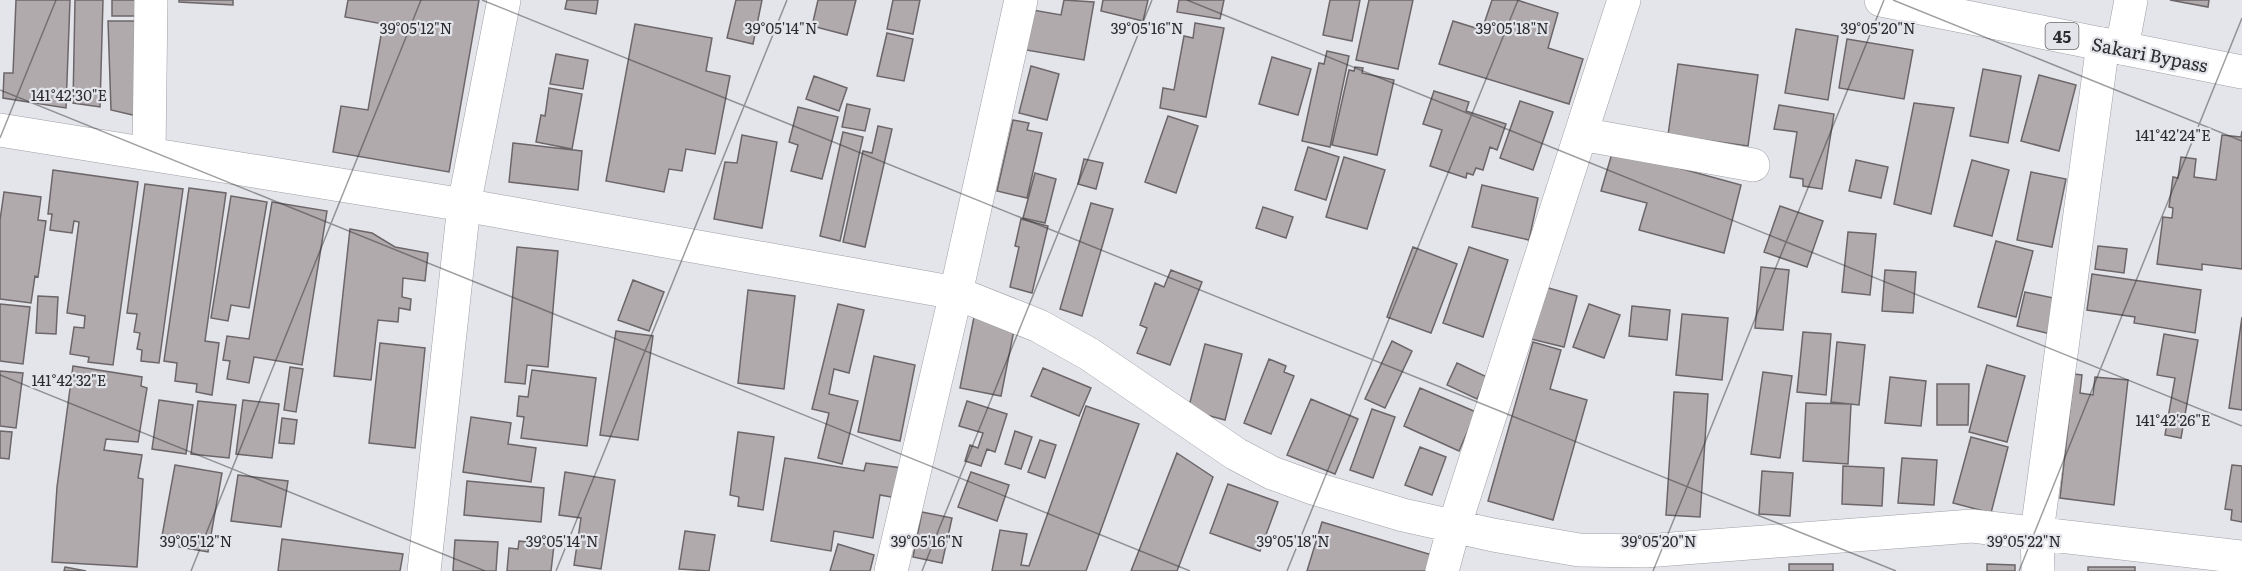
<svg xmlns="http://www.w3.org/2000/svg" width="2242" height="571" viewBox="0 0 2242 571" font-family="Literata,serif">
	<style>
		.building { fill: #b0aaad; stroke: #6c6669; stroke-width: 1.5 }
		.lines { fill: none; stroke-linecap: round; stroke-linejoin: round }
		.minor-casing { stroke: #9e9fa5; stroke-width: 34 }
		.highway-casing { stroke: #9e9fa5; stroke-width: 34 }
		.minor { stroke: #fff; stroke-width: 33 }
		.highway { stroke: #fff; stroke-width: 33 }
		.ticks { fill: none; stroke: #2c2c2f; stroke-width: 1.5; stroke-opacity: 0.45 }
		.labels { text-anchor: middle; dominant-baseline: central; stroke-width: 4.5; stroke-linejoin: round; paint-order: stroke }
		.shield { fill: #e4e5eb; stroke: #636467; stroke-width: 1.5 }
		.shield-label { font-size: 16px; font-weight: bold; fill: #2c2c2f }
		.street-label { font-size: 18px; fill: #2c2c2f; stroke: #e4e5eb }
		.ticks-label { font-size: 15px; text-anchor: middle; fill: #2c2c2f; stroke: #e4e5eb; stroke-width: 4.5; stroke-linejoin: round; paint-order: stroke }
	</style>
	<rect width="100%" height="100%" fill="#e4e5eb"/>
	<path class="building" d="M16,0H70L66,108L3,98L4,73H13Z
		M75,0H103L100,107L73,103Z
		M112,0H140V16H112Z
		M179,0H233V5L179,2Z
		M348,0H479L449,172L333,152L341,106L368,110L383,24L345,17Z
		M567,0H598L596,14L565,9Z
		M736,0H762L753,44L727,38Z
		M818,0H856L847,35L812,26Z
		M893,0H920L913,34L887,29Z
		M1064,0L1094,2L1084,60L1026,50L1033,10L1061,15Z
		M1103,0H1148L1143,21L1101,11Z
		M1179,0H1224L1220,19L1177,12Z
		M1330,0H1360L1352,41L1323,35Z
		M1369,0H1413L1398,69L1356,60Z
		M1492,0H1517L1558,13L1548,48L1583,59L1569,104L1439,64L1453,21L1482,30Z
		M2170,0H2209L2208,7Z
		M108,21H139L137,116L111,110Z
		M1195,23L1224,28L1206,117L1160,108L1163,88L1174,90L1184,36L1193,38Z
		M635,24L712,38L706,71L730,76L715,154L686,149L682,171L669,169L664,192L606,181Z
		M1796,29L1838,36L1828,100L1785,93Z
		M887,33L913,39L904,81L877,76Z
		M1847,39L1913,50L1904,99L1839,88Z
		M1327,51L1349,56L1330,147L1302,141L1319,63L1324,64Z
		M556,54L588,60L583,89L550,84Z
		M1272,57L1311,69L1298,115L1259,104Z
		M1678,64L1758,75L1748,146L1668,135Z
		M1031,66L1059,74L1047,120L1019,113Z
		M1355,67L1363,68L1362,73L1394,80L1377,155L1332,145L1349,70L1354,71Z
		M1983,69L2021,76L2008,143L1970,136Z
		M2039,75L2076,85L2059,151L2021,141Z
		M814,76L847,88L839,111L806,99Z
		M549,88L582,94L572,149L536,142L541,115L545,116Z
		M1434,91L1469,102L1466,111L1506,124L1497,150L1490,147L1483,170L1476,168L1473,175L1467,173L1466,178L1430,166L1442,130L1423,124Z
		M1520,101L1553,112L1533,170L1500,158Z
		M1914,103L1954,108L1931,214L1894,204Z
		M847,104L870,109L865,131L842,127Z
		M1779,105L1834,114L1822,189L1803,186V179L1790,177L1797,132L1774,129Z
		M798,107L838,117L822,179L791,171L798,145L789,142Z
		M1168,116L1198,126L1176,193L1145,182Z
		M1013,120L1029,123L1027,130L1042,133L1027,198L997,191Z
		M878,126L892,129L865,247L843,242L863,151L872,153Z
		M2242,131V269L2202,264V270L2157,264L2163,217L2172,218L2173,208L2169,207L2173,177L2178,178L2181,157L2196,159L2194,177L2216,180L2222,135L2241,137Z
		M843,132L863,137L840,241L820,236Z
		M742,135L777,142L762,228L714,219L725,162L737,163Z
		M513,143L582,151L578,190L509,182Z
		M1308,147L1339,157L1326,200L1295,190Z
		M1613,150L1741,185L1724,253L1639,230L1647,203L1601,191Z
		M1344,157L1385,170L1367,229L1326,217Z
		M1084,159L1103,163L1096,189L1078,184Z
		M1856,160L1888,167L1881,198L1849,191Z
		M1972,160L2009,170L1992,236L1954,226Z
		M53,170L138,182L113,365L88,362L89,357L70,354L74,327L84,328L85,316L67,313L79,222L74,221L72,233L50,230L52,214H48Z
		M2031,172L2066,179L2052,247L2017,240Z
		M1035,173L1056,179L1045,223L1023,218Z
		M145,184L183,189L159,363L141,361L142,350L137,349L140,333L134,332L137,314L127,313Z
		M1482,185L1538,198L1529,240L1472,227Z
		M189,188L226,193L205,341L219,343L212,395L196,392L197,384L175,381L177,363L164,361Z
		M4,192L41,197L38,220L46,221L38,277L35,276L31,303L0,299V220Z
		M231,196L267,202L249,308L231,305L228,321L211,318Z
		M272,202L327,211L302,365L254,357L249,383L227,379L230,361L223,360L227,336L249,339Z
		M1091,203L1113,209L1082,316L1060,309Z
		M1780,206L1823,221L1807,267L1764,252Z
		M1263,207L1293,217L1286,238L1256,228Z
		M1021,219L1048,226L1032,293L1010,287L1019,247L1015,246Z
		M350,229L372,233L395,247L428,253L425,281L403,278L402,297L411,299L410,310L399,308L398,322L378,320L371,380L334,376Z
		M1848,232L1876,234L1870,295L1842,292Z
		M1996,241L2033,251L2016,317L1978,307Z
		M2098,246L2127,249L2124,273L2095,269Z
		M517,247L558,251L548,367L527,365L525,384L505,382Z
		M1413,247L1457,264L1431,333L1387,317Z
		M1469,247L1508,260L1483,337L1443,323Z
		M1761,267L1789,270L1783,330L1755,328Z
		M1171,270L1202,282L1170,365L1137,353L1147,328L1140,325L1155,283L1164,287Z
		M1885,270L1916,272L1913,313L1882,311Z
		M2092,274L2201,290L2195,333L2134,323L2135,317L2087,310Z
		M633,280L664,292L649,331L618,320Z
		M1545,287L1577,296L1564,347L1531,339Z
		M748,290L795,296L784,389L738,383Z
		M2025,292L2063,300L2055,335L2017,326Z
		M38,296L58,297L56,334L36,333Z
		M0,304L30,307L23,364L0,361Z
		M838,304L864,310L849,373L834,369L829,394L858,401L842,464L818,458L829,413L812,409Z
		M1589,304L1620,315L1604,358L1573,347Z
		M1632,306L1670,310L1667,340L1629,336Z
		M1682,314L1728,318L1722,380L1676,375Z
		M974,317L1015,325L1001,396L960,388Z
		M2242,317V410L2229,408Z
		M616,331L653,336L638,440L600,435Z
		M1803,332L1831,334L1826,395L1797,392Z
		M2164,334L2198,340L2181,438L2165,435L2175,378L2157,375Z
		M1392,341L1412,351L1385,408L1365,399Z
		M1533,342L1561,350L1550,389L1587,400L1553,520L1488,501Z
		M1837,342L1865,345L1859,405L1831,402Z
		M380,343L425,348L415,448L369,443Z
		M1205,344L1242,354L1225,420L1188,410Z
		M874,356L915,365L900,441L858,432Z
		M1269,359L1286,366L1284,372L1294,376L1271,434L1244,423Z
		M1457,363L1487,377L1477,399L1447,385Z
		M1987,365L2025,376L2007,442L1969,432Z
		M73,366L142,377L141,386L147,388L138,442L106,439L104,450L142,455L138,478L143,479L137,567L52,562L57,487Z
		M290,367L303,369L296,412L284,410Z
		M1043,368L1091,388L1079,416L1031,396Z
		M532,370L596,378L587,446L521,438L524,417L517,416L519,396L528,397Z
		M0,371L23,373L16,428L0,426Z
		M1763,372L1792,376L1780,458L1751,454Z
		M2074,374L2082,375L2080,393L2093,395L2095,377L2128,380L2114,505L2060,498Z
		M1890,377L1926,381L1921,426L1885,423Z
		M1937,384H1969L1968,425H1937Z
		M1420,388L1476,412L1459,451L1404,426Z
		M1674,392L1708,394L1700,517L1666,515Z
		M1311,399L1358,419L1335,474L1287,455Z
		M159,400L193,405L186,454L152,449Z
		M243,400L279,404L272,458L236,454Z
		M198,401L236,405L229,458L191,454Z
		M967,401L1007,414L995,452L987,449L981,466L965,461L970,445L978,448L983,433L959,426Z
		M1806,403L1851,404L1848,464L1803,461Z
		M1086,406L1139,424L1086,571H992L1000,530L1027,534L1021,565L1029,566Z
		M1372,409L1395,417L1373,478L1350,470Z
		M471,417L511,423L508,444L536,448L531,482L463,472Z
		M282,418L297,420L294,444L279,443Z
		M0,431L12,432L9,459L0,458Z
		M1015,431L1032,437L1021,469L1005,464Z
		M738,432L774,437L763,510L738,506L739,497L730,495Z
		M1971,437L2008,447L1991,513L1953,503Z
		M1040,440L1056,445L1045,478L1028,472Z
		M1420,447L1446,457L1432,495L1405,485Z
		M1177,453L1213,477L1177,571H1131Z
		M785,458L864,471L866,463L902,468L896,498L880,495L873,538L834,531L831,551L771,541Z
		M1902,458L1937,460L1934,505L1898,503Z
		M175,465L222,473L208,552L179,547L180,539L162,536Z
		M2232,465L2242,466V522L2231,520L2232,510L2225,509Z
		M1843,466L1884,468L1882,506L1842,504Z
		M1762,471L1793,473L1790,516L1759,514Z
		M565,472L615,480L601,569L574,565L581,518L559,515Z
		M971,472L1009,485L997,521L958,507Z
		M238,475L288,481L281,527L231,521Z
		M467,481L544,488L541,522L464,515Z
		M1228,484L1278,502L1260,551L1210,533Z
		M922,512L952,518L942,563L913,557Z
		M1322,522L1432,555L1428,571H1307Z
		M685,531L715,535L709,571L679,569Z
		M282,539L403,554L400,571H278Z
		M455,540L498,542L496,571H453Z
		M519,541L554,545L551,571H507L509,548L518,549Z
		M838,544L874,555L870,571H830Z
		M1789,564H1833V571H1789Z
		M1987,564L2015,565V571H1987Z
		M65,567L86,571H64Z
		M2088,567H2135V571H2088Z"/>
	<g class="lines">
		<g class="minor-casing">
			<path id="minor" d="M2122,48L2131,0
				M0,130L464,205L956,293L1039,326L1089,354L1236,454L1272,473L1313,488L1403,515L1493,535L1579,550L1645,551L1972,526L2242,557
				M1581,134L1753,165
				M149,153L151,0
				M424,571L464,205L504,0
				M891,571L956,293L1021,0
				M1442,571L1454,527L1624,0
				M2038,571L2037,532L2103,44"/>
		</g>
		<g class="highway-casing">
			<path id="highway" d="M1881,0L2242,72"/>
		</g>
		<use href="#minor" class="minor"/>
		<use href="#highway" class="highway"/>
	</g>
	<path class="ticks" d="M482,0L1896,571M1187,0L2242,426M1893,0L2242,141M0,90L1190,571M0,138L56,0M0,375L485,571M191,571L421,0M556,571L787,0M922,571L1152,0M1287,571L1518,0M1653,571L1884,0M2019,571L2242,18"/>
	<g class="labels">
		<rect class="shield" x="2045.5" y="23" width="33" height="26" rx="4.5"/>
		<g class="shield-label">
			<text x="2062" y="36">45</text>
		</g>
		<g class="street-label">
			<text transform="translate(2150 54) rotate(11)">Sakari Bypass</text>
		</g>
	</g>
	<g class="ticks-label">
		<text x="416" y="34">39°05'12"N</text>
		<text x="781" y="34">39°05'14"N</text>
		<text x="1878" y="34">39°05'20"N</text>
		<text x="1147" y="34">39°05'16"N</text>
		<text x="1512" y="34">39°05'18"N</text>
		<text x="69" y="101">141°42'30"E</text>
		<text x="2173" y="141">141°42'24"E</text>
		<text x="69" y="386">141°42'32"E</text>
		<text x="2173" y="426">141°42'26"E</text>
		<text x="196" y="547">39°05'12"N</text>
		<text x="562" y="547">39°05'14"N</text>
		<text x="927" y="547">39°05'16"N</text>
		<text x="1293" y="547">39°05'18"N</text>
		<text x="1659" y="547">39°05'20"N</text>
		<text x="2024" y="547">39°05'22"N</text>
	</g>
</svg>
